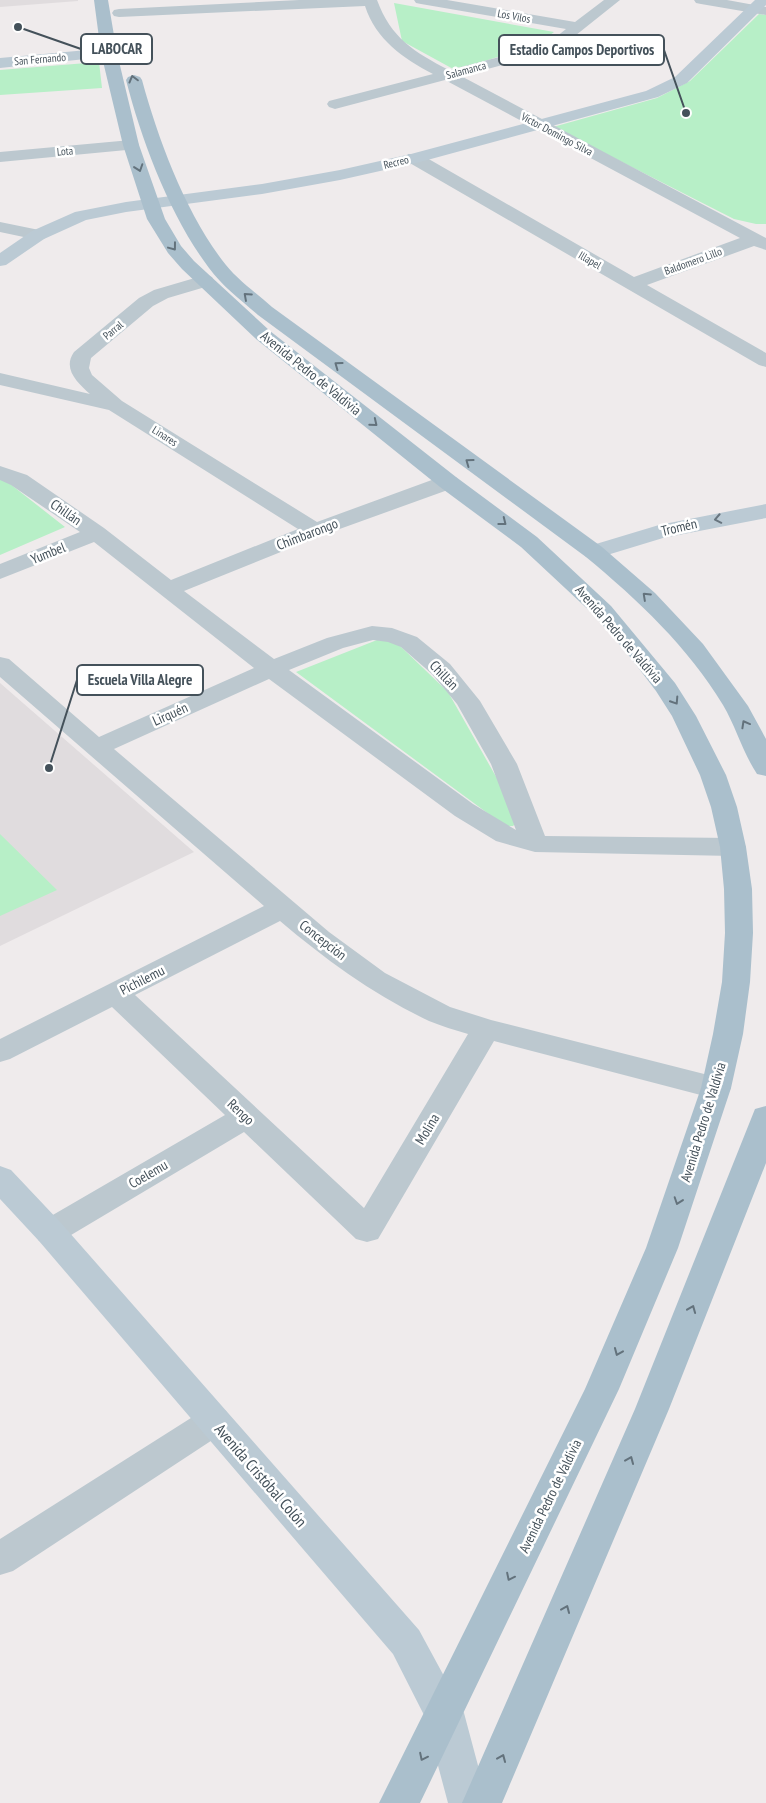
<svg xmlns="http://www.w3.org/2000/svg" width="766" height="1803" viewBox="0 0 766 1803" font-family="'PT Sans Narrow',sans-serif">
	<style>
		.education { fill: #e0dcde }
		.green { fill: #b7efc7 }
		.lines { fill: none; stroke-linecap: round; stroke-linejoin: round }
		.street { fill: #bcc8cf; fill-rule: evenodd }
		.secondary { fill: #bbcad4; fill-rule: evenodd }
		.primary { fill: #aabfcc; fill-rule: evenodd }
		.oneway { stroke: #63727c }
		.oneway2 { stroke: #68757f }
		.labels { text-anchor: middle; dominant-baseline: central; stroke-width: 5; stroke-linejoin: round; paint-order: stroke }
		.far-street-label { font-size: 11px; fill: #44515a; stroke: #fff }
		.street-label { font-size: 14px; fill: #44515a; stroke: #fff }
		.near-street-label { font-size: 16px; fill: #44515a; stroke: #fff }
		.leader { fill: none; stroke: #44515a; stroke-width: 2 }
		.callout-dot { fill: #44515a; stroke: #fff; stroke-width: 2 }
		.callout { fill: #fff; stroke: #44515a; stroke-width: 2 }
		.callout-label { font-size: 15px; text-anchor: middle; font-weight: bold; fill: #44515a }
	</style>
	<rect width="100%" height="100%" fill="#efebec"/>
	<path class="education" d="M0,0H78V1L0,7Z
		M0,683L194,852L0,946Z"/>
	<path class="green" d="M394,3L554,32L537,45L455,70L402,41Z
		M759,14L766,15V224H756L734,219L553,127L657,98L690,81Z
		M99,62L102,88L0,95V70Z
		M0,476L65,527L0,555Z
		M377,640L396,642L448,692L520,819L513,826H505L296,672Z
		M0,834L57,890L0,916Z"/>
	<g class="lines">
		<path class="street" d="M299,0H377C391,38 414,52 449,70L546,45L566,29L421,4L416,3L414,0H447L575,22L604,0H620L556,51L461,76L766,238V250L754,246L647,285L766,353V367L759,365L408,162L406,158L408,154H420L634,277L740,238L445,80L335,109L329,107L327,104L329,101L433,74C403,58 376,40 365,6L119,17L114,16L112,13L114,10L119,9Z
			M694,0H727L766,7V15L701,4L696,3Z
			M131,140L137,141L139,145L137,149L0,162V152Z
			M0,222L44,231L47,235L44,239L38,240L0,232Z
			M205,275L212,277L214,281L212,285L168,298L153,306L91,358L89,368L92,375L122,401L317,522L440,477L448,476L456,477L459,482L456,487L323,535L184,591L274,659L327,638L372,626L392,628L417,637L450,664L480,701L517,764L545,836L733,838L742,841L746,847L742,853L733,856L535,852L496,841L455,816L269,679L114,749L329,932L385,973L450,1007L491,1020L716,1077L727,1080L731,1088L727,1096L716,1099L494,1041L378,1239L367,1242L356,1239L244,1132L61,1241L50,1244L39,1241L34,1232L39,1223L225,1115L112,1007L10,1059L0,1062V1039L264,906L0,677V657L9,659L99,737L254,668L94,542L0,579V564L80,532L11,485L0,480V466L27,475L104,528L171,580L298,529L109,410L0,385V373L90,394C78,383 62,369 74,352L139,298L154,290ZM373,640L388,642L401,647L432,674L457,704L491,764L516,830L473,804L289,670L343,648ZM280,921C326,960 374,995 429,1021C441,1026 455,1030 468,1034L364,1208L135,995Z
			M214,1406L226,1411L231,1421L226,1431L13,1571L0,1575V1539L202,1411Z"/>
		<path class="secondary" d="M755,0H766V5L687,83L658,97L420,162L340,180L262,194L126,212L86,220L44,239L6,265L0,266V253L32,231L75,212L126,202L262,184L340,170L411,154L646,91L675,77Z
			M109,48L114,50L117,53L114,56L0,68V58Z
			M766,504V518L663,538L594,559L586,557L583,552L586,547L659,525Z
			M0,1166L11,1170L61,1223L419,1630L464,1713L488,1803H448L425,1717L393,1654L39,1241L0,1199Z"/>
		<path class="primary" d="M94,0H108L117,53L139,145L165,219L181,246L194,261L270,331L456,477L537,537L611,606L675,683L696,716L726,775L737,807L746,847L752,889L753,933L750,982L743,1034L731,1088L678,1248L619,1389L420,1803H379L585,1389L646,1248L701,1088L713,1034L722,982L725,933L724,889L720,847L711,807L700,775L672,716L656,691L627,653L595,616L521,547L440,487L256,339L182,269L168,253L147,219L123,145L101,53Z
			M134,75L140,77L142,80C158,139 185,211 222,260C235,278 255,292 272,307L602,547L655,593L703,644L748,706L766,739V776L757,774C743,753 736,727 723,705C688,647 638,600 586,557L258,315C241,300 222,286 209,268C170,216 142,142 126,80L128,77Z
			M766,1106V1163L669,1409L502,1803H462L635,1409L755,1109Z"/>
	</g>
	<defs><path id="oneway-chevron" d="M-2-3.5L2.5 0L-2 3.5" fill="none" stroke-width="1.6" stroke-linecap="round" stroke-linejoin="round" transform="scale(1.25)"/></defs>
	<g class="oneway">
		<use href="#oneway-chevron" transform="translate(133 79) rotate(-105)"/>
		<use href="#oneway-chevron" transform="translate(139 168) rotate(71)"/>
		<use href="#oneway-chevron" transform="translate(173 247) rotate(53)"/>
		<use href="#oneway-chevron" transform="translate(247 296) rotate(-138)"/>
		<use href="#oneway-chevron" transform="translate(338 365) rotate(-144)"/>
		<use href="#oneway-chevron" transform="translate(374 423) rotate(39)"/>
		<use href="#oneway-chevron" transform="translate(469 462) rotate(-144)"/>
		<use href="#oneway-chevron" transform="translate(503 522) rotate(38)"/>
		<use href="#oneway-chevron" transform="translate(646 596) rotate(-137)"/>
		<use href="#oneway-chevron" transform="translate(675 701) rotate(57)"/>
		<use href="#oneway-chevron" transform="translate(745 724) rotate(-119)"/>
		<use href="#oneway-chevron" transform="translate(678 1201) rotate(109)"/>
		<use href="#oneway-chevron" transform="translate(692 1309) rotate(-68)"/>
		<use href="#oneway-chevron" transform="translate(618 1352) rotate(113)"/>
		<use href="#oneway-chevron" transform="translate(630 1460) rotate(-67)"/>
		<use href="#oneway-chevron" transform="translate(510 1577) rotate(116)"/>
		<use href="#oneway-chevron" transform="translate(566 1609) rotate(-67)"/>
		<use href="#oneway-chevron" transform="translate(423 1757) rotate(116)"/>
		<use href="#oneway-chevron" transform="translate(502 1758) rotate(-67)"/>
	</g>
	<use class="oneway2" href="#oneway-chevron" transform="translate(718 519) rotate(169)"/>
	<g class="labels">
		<g class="far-street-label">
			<text transform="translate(514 16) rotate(10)">Los Vilos</text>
			<text transform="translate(40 59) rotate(-5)">San Fernando</text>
			<text transform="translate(466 70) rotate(-15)">Salamanca</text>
			<text transform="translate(557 134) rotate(28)">Víctor Domingo Silva</text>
			<text transform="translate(65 151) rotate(-5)">Lota</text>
			<text transform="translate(396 162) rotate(-14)">Recreo</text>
			<text transform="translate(590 260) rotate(30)">Illapel</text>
			<text transform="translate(693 261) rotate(-20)">Baldomero Lillo</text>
			<text transform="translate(113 330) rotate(-40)">Parral</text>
			<text transform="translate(165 436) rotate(32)">Linares</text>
		</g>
		<g class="street-label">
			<text transform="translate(311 373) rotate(39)">Avenida Pedro de Valdivia</text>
			<text transform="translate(66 512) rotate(35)">Chillán</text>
			<text transform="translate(679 527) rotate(-13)">Tromén</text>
			<text transform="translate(307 534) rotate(-21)">Chimbarongo</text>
			<text transform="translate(48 553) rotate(-22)">Yumbel</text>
			<text transform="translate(619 634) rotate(49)">Avenida Pedro de Valdivia</text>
			<text transform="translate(444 675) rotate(46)">Chillán</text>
			<text transform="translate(170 714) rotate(-24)">Lirquén</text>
			<text transform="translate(323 940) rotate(38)">Concepción</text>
			<text transform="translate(142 980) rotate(-27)">Pichilemu</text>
			<text transform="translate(241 1112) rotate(43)">Rengo</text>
			<text transform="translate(703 1122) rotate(-73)">Avenida Pedro de Valdivia</text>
			<text transform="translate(427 1129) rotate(-59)">Molina</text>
			<text transform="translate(148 1174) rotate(-30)">Coelemu</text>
			<text transform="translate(550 1496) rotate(-64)">Avenida Pedro de Valdivia</text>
		</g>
		<g class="near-street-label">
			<text transform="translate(261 1475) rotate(49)">Avenida Cristóbal Colón</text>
		</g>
	</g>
	<path class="leader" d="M18 27L81 49M686 113L664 50M49 768L77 680"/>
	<g class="callout-dot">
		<circle cx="18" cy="27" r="5"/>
		<circle cx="686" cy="113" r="5"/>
		<circle cx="49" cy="768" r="5"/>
	</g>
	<g class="callout">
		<rect x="81" y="34" width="71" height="30" rx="5"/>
		<rect x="499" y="35" width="165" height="30" rx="5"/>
		<rect x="77" y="665" width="126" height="30" rx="5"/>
	</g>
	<g class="callout-label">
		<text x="117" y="54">LABOCAR</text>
		<text x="582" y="55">Estadio Campos Deportivos</text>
		<text x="140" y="685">Escuela Villa Alegre</text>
	</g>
</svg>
